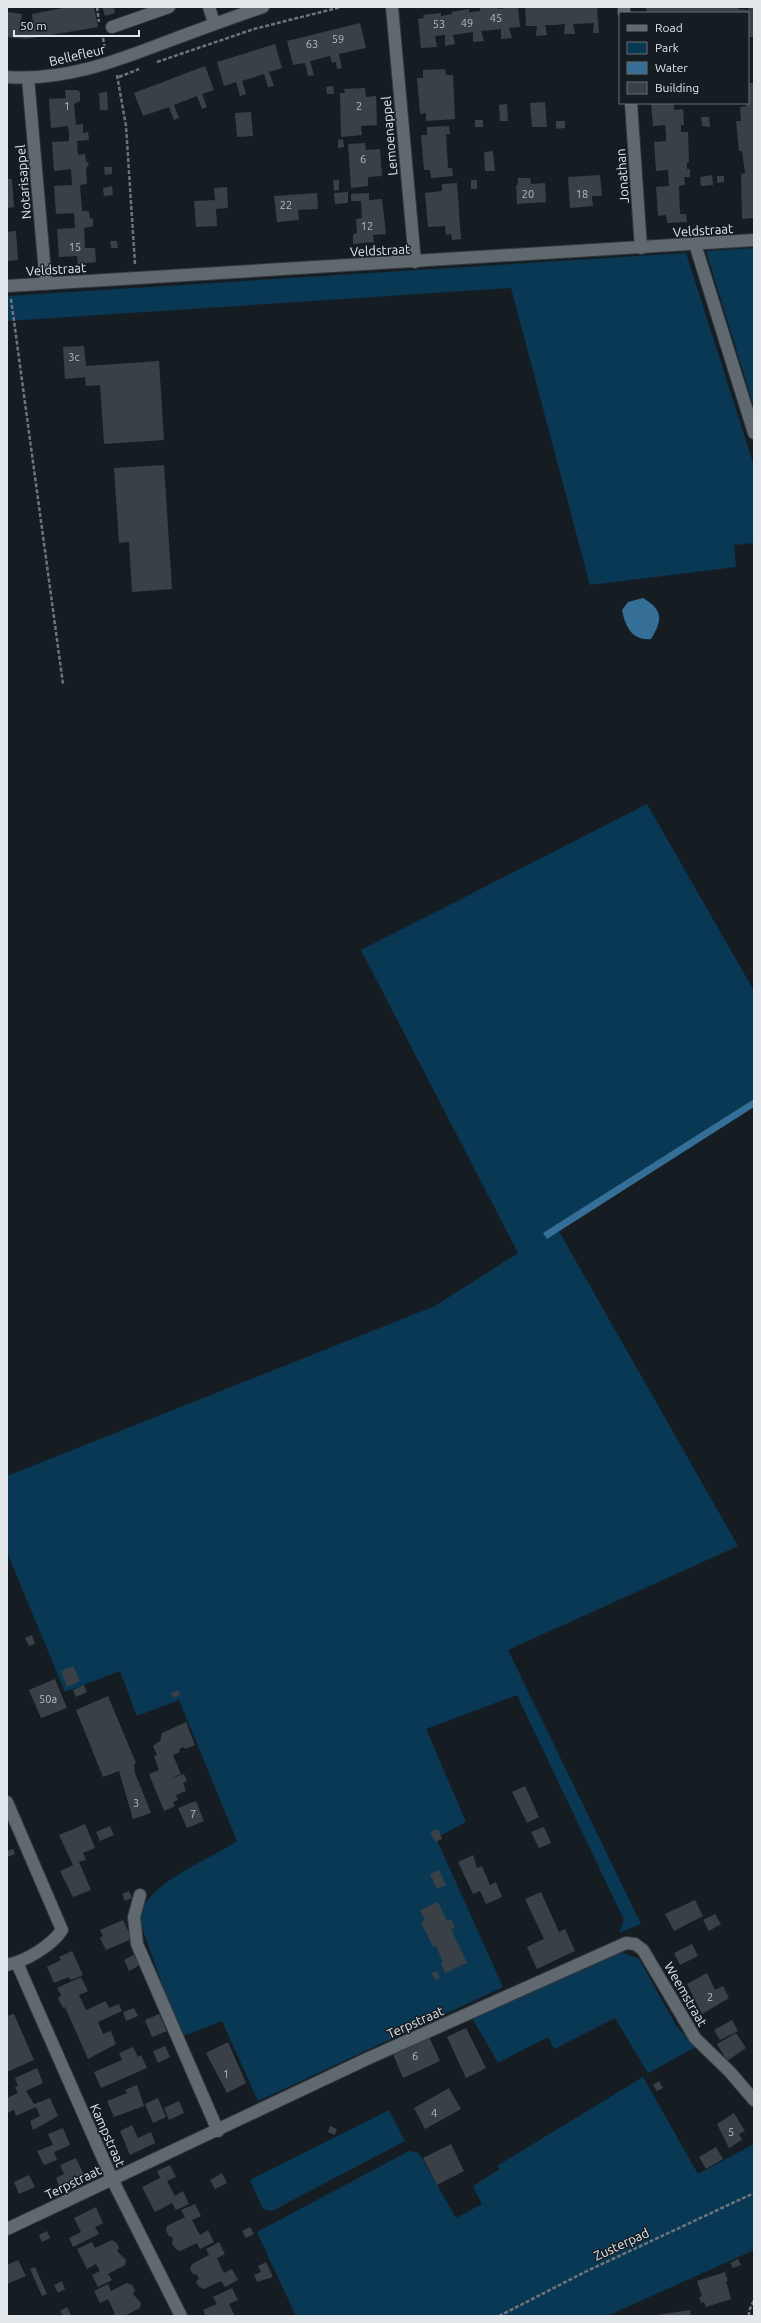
<svg xmlns="http://www.w3.org/2000/svg" width="761" height="2323" viewBox="0 0 761 2323" font-family="Ubuntu,sans-serif">
	<style>
		.green { fill: #093855 }
		.water { fill: #356e96 }
		.building { fill: #394147 }
		.lines { fill: none; stroke-linecap: round; stroke-linejoin: round }
		.minor-casing { stroke: #34383d; stroke-width: 14 }
		.path { stroke: #6e7479; stroke-width: 2.5; stroke-dasharray: 4 2; stroke-linecap: butt }
		.minor { stroke: #616970; stroke-width: 12 }
		.labels { text-anchor: middle; dominant-baseline: central; stroke-width: 3; stroke-linejoin: round; paint-order: stroke }
		.number-label { font-size: 11px; fill: #b8bec2 }
		.street-label { font-size: 13px; fill: #e2e7eb; stroke: #161d22 }
	</style>
	<rect width="100%" height="100%" fill="#161d22"/>
	<path class="green" d="M754,248V407L706,251Z
		M686,253L754,466V543L734,545L736,567L590,585L511,288L7,321V296Z
		M647,804L754,991V1104L557,1228L738,1546L508,1650L641,1924L619,1933L624,1920L517,1695L426,1729L466,1822L436,1838L503,1987L258,2101L222,2021L181,2037L140,1922C141,1918 141,1911 143,1907C162,1876 209,1860 237,1841L179,1700L137,1716L120,1671L65,1692L7,1552V1476L435,1306L518,1253L361,950Z
		M615,1950L639,1959L677,2027L696,2047L648,2073L615,2018L554,2049L548,2037L498,2063L472,2018Z
		M643,2077L698,2174L754,2144V2250L607,2316H296L257,2232L409,2151L419,2153L456,2218L482,2204L473,2186L500,2169L497,2166Z
		M389,2110L405,2141L272,2211L263,2209L250,2180Z"/>
	<path class="water" d="M643,598C663,610 663,619 651,639C632,641 625,626 622,610L628,602Z
		M754,1099V1107L547,1239L543,1233Z"/>
	<path class="building" d="M68,7H94L98,27L27,39L7,37L8,12L22,14L21,23L27,24L33,22L32,14Z
		M102,7H114L115,13L105,16Z
		M497,7L498,9L518,7L520,27L509,28L512,38L501,39V29L481,31L484,41L473,42V32L453,35L455,44L445,46V35L435,36L437,47L421,48L418,19L424,18L423,15L441,13V16L452,14V12L469,9V12L480,11V8Z
		M525,7H597L599,33H593L594,23L573,24L575,34H564L565,24L555,25H545L547,35L536,36L537,26H526Z
		M646,7H738V9L748,10L749,7H754V37H748V13H647Z
		M360,23L366,48L339,54L342,68L337,69L336,62L332,63L330,56L310,61L314,75L308,76L305,63L293,65L287,41Z
		M275,44L282,68L269,72L274,86L268,87L264,74L242,81L246,94L240,96L236,82L224,86L217,62Z
		M205,66L214,90L202,94L207,107L202,109L197,96L174,105L179,118L174,120L169,107L143,116L134,93Z
		M445,69L446,75H453L455,119L426,121V113L420,114L417,78H423V70Z
		M748,83H754V218L742,219L741,174L745,173L742,151H739L736,121H741L740,107L746,106V103H748Z
		M333,86L334,94H327L326,87Z
		M365,88L366,97L376,96L377,125L361,126L362,135L341,137L340,93H345L344,89Z
		M65,90H77L80,92V101L74,104L76,125L83,124V133L88,132L89,140L77,141L78,155L85,154L86,161L89,164L86,168L87,184L80,185L82,211H89L90,219L93,218V226L84,228L85,248H95L96,262L78,264L77,256L59,257L57,229L75,228L74,213L56,214L54,186L72,185L71,169L54,171L52,142L69,141V134L68,126L51,128L49,99L66,98Z
		M107,92L108,110H100L99,93Z
		M545,102L547,127H532L530,103Z
		M651,103H674V110L683,109L684,125H681V132H688L689,162L687,163V169H690V177H684L685,185L679,186L680,214H686L687,222L667,223L666,215L658,216L656,187L669,186L668,170L656,171L654,142L666,141V133L665,125L653,126Z
		M507,104L508,121H500L499,105Z
		M251,112L253,136L237,137L235,113Z
		M701,117H709L710,127L702,126Z
		M475,120H483V127H475Z
		M556,121H565V128L556,129Z
		M449,126L450,134H446L448,168H452L453,176L431,178L430,170H424L421,135H427V127Z
		M343,139L344,147L338,148V140Z
		M365,143L366,150L380,149L382,176L368,177V186L351,188L348,144Z
		M493,151L495,171H485L484,152Z
		M104,167H112V174L105,175Z
		M600,175L602,196H592L593,206L570,208L568,177Z
		M712,175L713,185L701,186L700,177Z
		M717,176H724V182L717,183Z
		M518,178H530L531,184L545,183L546,202L517,204L516,185H518Z
		M7,179H12L14,207L7,208Z
		M333,180H339V190L334,191Z
		M471,180H477V189H471Z
		M457,183L461,239L452,240L451,234L446,235L445,226L428,227L425,193L442,191V184Z
		M112,186L113,195L104,196L103,188Z
		M227,187L228,208L216,209L217,226L196,227L194,201L215,200L214,188Z
		M348,192V203L335,204L334,193Z
		M317,193L318,209L298,210L299,220L277,222L274,196Z
		M369,193V200L382,199L386,234L373,235L374,242L353,244V234L357,233L356,219L362,218L361,201H351V194Z
		M16,231L18,260L7,261V232Z
		M110,241H117L118,248H111Z
		M84,346L86,366L159,361L164,440L104,444L100,385L86,386L85,377L65,379L63,347Z
		M164,465L172,589L132,592L129,542L119,543L114,468Z
		M32,1635L35,1644L29,1646L25,1638Z
		M73,1666L80,1681L67,1687L61,1671Z
		M55,1679L67,1708L41,1718L29,1690Z
		M84,1685L87,1692L76,1697L73,1690Z
		M178,1690L180,1695L173,1698L171,1693Z
		M108,1696L136,1763L134,1764L135,1773L151,1813L133,1819L119,1771L103,1777L76,1710Z
		M186,1722L195,1745L185,1749L184,1747L179,1749L180,1752L173,1755L181,1774L169,1779L184,1774L187,1781L183,1783L186,1791L176,1795L178,1800L173,1802L175,1806L164,1811L149,1774L159,1770L154,1756L157,1755L153,1746L160,1741L162,1733Z
		M525,1786L539,1817L527,1823L512,1792Z
		M196,1801L204,1821L187,1828L178,1808Z
		M85,1824L95,1848L83,1853L86,1860L79,1862L91,1890L73,1897L60,1871L73,1865L59,1835Z
		M110,1826L114,1835L100,1841L96,1832Z
		M544,1827L551,1843L539,1848L531,1832Z
		M438,1829L442,1839L435,1842L430,1832Z
		M13,1849L15,1854L7,1857V1851Z
		M473,1855L477,1868L482,1866L490,1885L496,1882L502,1897L486,1904L480,1891L473,1894L458,1862Z
		M439,1870L446,1885L437,1889L430,1874Z
		M129,1891L132,1898L125,1901L122,1894Z
		M541,1892L559,1932L565,1929L575,1951L537,1969L527,1947L544,1939L525,1899Z
		M695,1900L703,1916L674,1931L665,1914Z
		M438,1902L447,1921L451,1919L455,1928L451,1929L467,1963L445,1973L441,1964L443,1962L436,1946L433,1947L421,1922L425,1920L420,1910Z
		M715,1914L721,1924L709,1931L703,1920Z
		M123,1920L132,1939L106,1950L100,1938L103,1936L100,1930Z
		M692,1944L698,1956L680,1965L674,1953Z
		M72,1951L83,1975L71,1980L69,1977L54,1983L47,1967L61,1960L59,1957Z
		M135,1954L140,1965L129,1971L124,1960Z
		M437,1971L440,1978L435,1980L432,1973Z
		M707,1973L715,1990L723,1986L729,1998L702,2014L687,1984Z
		M81,1977L88,1991L79,1995L86,2010L106,2001L109,2008L119,2004L122,2011L98,2022L103,2034L111,2031L116,2044L88,2059L65,2007L63,2008L58,1999L61,1995L57,1988Z
		M134,2008L138,2016L126,2021L123,2012Z
		M14,2014L34,2060L7,2072V2016Z
		M159,2014L167,2031L152,2037L145,2020Z
		M732,2020L738,2031L720,2040L714,2030Z
		M466,2028L486,2068L466,2078L447,2037Z
		M736,2033L746,2048L727,2061L717,2044Z
		M429,2037L440,2061L403,2078L393,2054Z
		M228,2042L246,2083L227,2093L206,2053Z
		M165,2046L170,2057L158,2063L153,2051Z
		M133,2047L138,2057L141,2055L147,2068L101,2088L94,2072L122,2060L119,2053Z
		M37,2068L43,2083L26,2091L34,2104L50,2098L58,2116L33,2130L30,2121L40,2116L36,2107L16,2116L14,2110L7,2113V2098L18,2093L15,2087L18,2086L15,2078Z
		M659,2081L663,2088L657,2091L653,2085Z
		M137,2085L144,2106L114,2117L107,2101L127,2093L125,2090Z
		M449,2088L461,2109L425,2129L414,2108Z
		M158,2098L166,2117L153,2123L145,2104Z
		M179,2101L184,2113L169,2120L164,2108Z
		M734,2113L745,2131L739,2134L742,2140L729,2148L717,2124Z
		M132,2125L138,2138L151,2132L155,2143L130,2155L120,2131Z
		M330,2126L337,2129L335,2135L328,2132Z
		M63,2128L70,2145L54,2152L57,2160L44,2165L37,2151L53,2145L48,2134Z
		M451,2144L464,2171L437,2185L423,2158Z
		M716,2147L723,2159L706,2169L699,2157Z
		M76,2158L84,2175L59,2186L56,2178L64,2174L60,2165Z
		M170,2165L176,2177L167,2181L175,2196L183,2191L189,2204L176,2210L172,2203L155,2212L142,2187L160,2178L157,2171Z
		M222,2173L227,2183L215,2189L210,2180Z
		M29,2175L35,2187L19,2194L14,2182Z
		M195,2204L201,2216L192,2220L200,2235L208,2230L214,2242L200,2249L197,2243L180,2251L177,2250L172,2244L173,2238L169,2236L166,2231L167,2226L185,2217L181,2210Z
		M96,2207L103,2223L95,2227L99,2234L73,2247L69,2238L81,2232L74,2218Z
		M250,2227L254,2234L246,2238L242,2231Z
		M47,2231L50,2238L42,2242L39,2235Z
		M112,2240L117,2243L119,2248L117,2251L126,2260L125,2265L108,2274L112,2280L98,2287L92,2275L100,2271L96,2264L87,2269L77,2249L92,2242L95,2248Z
		M219,2242L225,2254L217,2258L220,2265L224,2273L232,2269L238,2280L225,2287L221,2281L204,2289L199,2287L196,2282L199,2278L197,2275L193,2274L190,2269L192,2264L209,2255L206,2249Z
		M738,2259L741,2265L733,2268L730,2263Z
		M18,2260L26,2276L7,2284V2265Z
		M266,2262L273,2277L257,2282L254,2275L261,2272L258,2266Z
		M35,2267L47,2294L42,2296L30,2269Z
		M725,2272L728,2281H726L731,2299L706,2307L704,2302L701,2303L699,2297L702,2296L697,2281Z
		M62,2281L65,2289L58,2293L54,2285Z
		M127,2283L132,2285L135,2290L133,2294L141,2303L140,2308L124,2316H111L115,2314L108,2299L100,2303L94,2291L108,2284L111,2291Z
		M232,2288L238,2300L229,2304L235,2316H206L203,2310L217,2304L213,2297Z
		M67,2307L71,2315L63,2316L60,2311Z
		M690,2310L691,2316H657V2315Z"/>
	<g class="lines">
		<g class="minor-casing">
			<path id="minor" d="M209,7L214,23
				M392,7L415,262
				M624,7V13
				M112,27L169,7
				M7,77C64,81 114,62 166,42C198,30 230,18 263,7
				M28,78L46,284
				M631,103L641,248
				M695,244L754,433
				M7,286L754,240
				M7,1802L62,1930C51,1946 26,1961 7,1965
				M140,1895L134,1917L137,1944L218,2131
				M17,1963L112,2179L181,2316
				M7,2229L369,2058L626,1943L635,1944L643,1950L695,2038L730,2072L754,2100"/>
		</g>
		<path class="path" d="M97,7L99,22
			M103,38L105,49
			M157,62L254,29L341,7
			M117,75L126,126L135,264
			M119,77L139,69
			M11,299L63,684
			M499,2316L587,2271L754,2193
			M749,2316V2311L754,2300"/>
		<use href="#minor" class="minor"/>
	</g>
	<g class="labels">
		<g class="number-label">
			<text x="496" y="18">45</text>
			<text x="467" y="23">49</text>
			<text x="439" y="24">53</text>
			<text x="338" y="39">59</text>
			<text x="312" y="44">63</text>
			<text x="67" y="106">1</text>
			<text x="359" y="106">2</text>
			<text x="363" y="159">6</text>
			<text x="528" y="194">20</text>
			<text x="582" y="194">18</text>
			<text x="286" y="205">22</text>
			<text x="367" y="226">12</text>
			<text x="75" y="247">15</text>
			<text x="74" y="357">3c</text>
			<text x="48" y="1699">50a</text>
			<text x="136" y="1803">3</text>
			<text x="193" y="1814">7</text>
			<text x="710" y="1997">2</text>
			<text x="415" y="2056">6</text>
			<text x="226" y="2074">1</text>
			<text x="434" y="2113">4</text>
			<text x="731" y="2132">5</text>
		</g>
		<g class="street-label">
			<text transform="translate(77 55) rotate(-13)">Bellefleur</text>
			<text transform="translate(389 136) rotate(-95)">Lemoenappel</text>
			<text transform="translate(622 176) rotate(-94)">Jonathan</text>
			<text transform="translate(23 182) rotate(-95)">Notarisappel</text>
			<text transform="translate(703 230) rotate(-4)">Veldstraat</text>
			<text transform="translate(380 250) rotate(-3)">Veldstraat</text>
			<text transform="translate(56 269) rotate(-4)">Veldstraat</text>
			<text transform="translate(686 1994) rotate(60)">Weemstraat</text>
			<text transform="translate(415 2022) rotate(-24)">Terpstraat</text>
			<text transform="translate(108 2135) rotate(66)">Kampstraat</text>
			<text transform="translate(73 2182) rotate(-26)">Terpstraat</text>
			<text transform="translate(621 2244) rotate(-25)">Zusterpad</text>
		</g>
	</g>
	<rect width="761" height="2323" fill="none" stroke="#e2e7eb" stroke-width="16"/>
	<rect x="619" y="12" width="130" height="92" fill="#161d22" stroke="#686e72"/>
	<rect x="627" y="25" width="20" height="6" fill="#616970" stroke="#686e72"/>
	<text x="655" y="32" font-size="12" fill="#e2e7eb">Road</text>
	<rect x="627" y="42" width="20" height="12" fill="#093855" stroke="#686e72"/>
	<text x="655" y="52" font-size="12" fill="#e2e7eb">Park</text>
	<rect x="627" y="62" width="20" height="12" fill="#356e96" stroke="#686e72"/>
	<text x="655" y="72" font-size="12" fill="#e2e7eb">Water</text>
	<rect x="627" y="82" width="20" height="12" fill="#394147" stroke="#686e72"/>
	<text x="655" y="92" font-size="12" fill="#e2e7eb">Building</text>
	<path d="M14 30v6h125v-6" fill="none" stroke="#e2e7eb" stroke-width="2"/>
	<text x="20" y="30" font-size="12" fill="#e2e7eb" stroke="#161d22" stroke-width="3" paint-order="stroke">50 m</text>
</svg>
